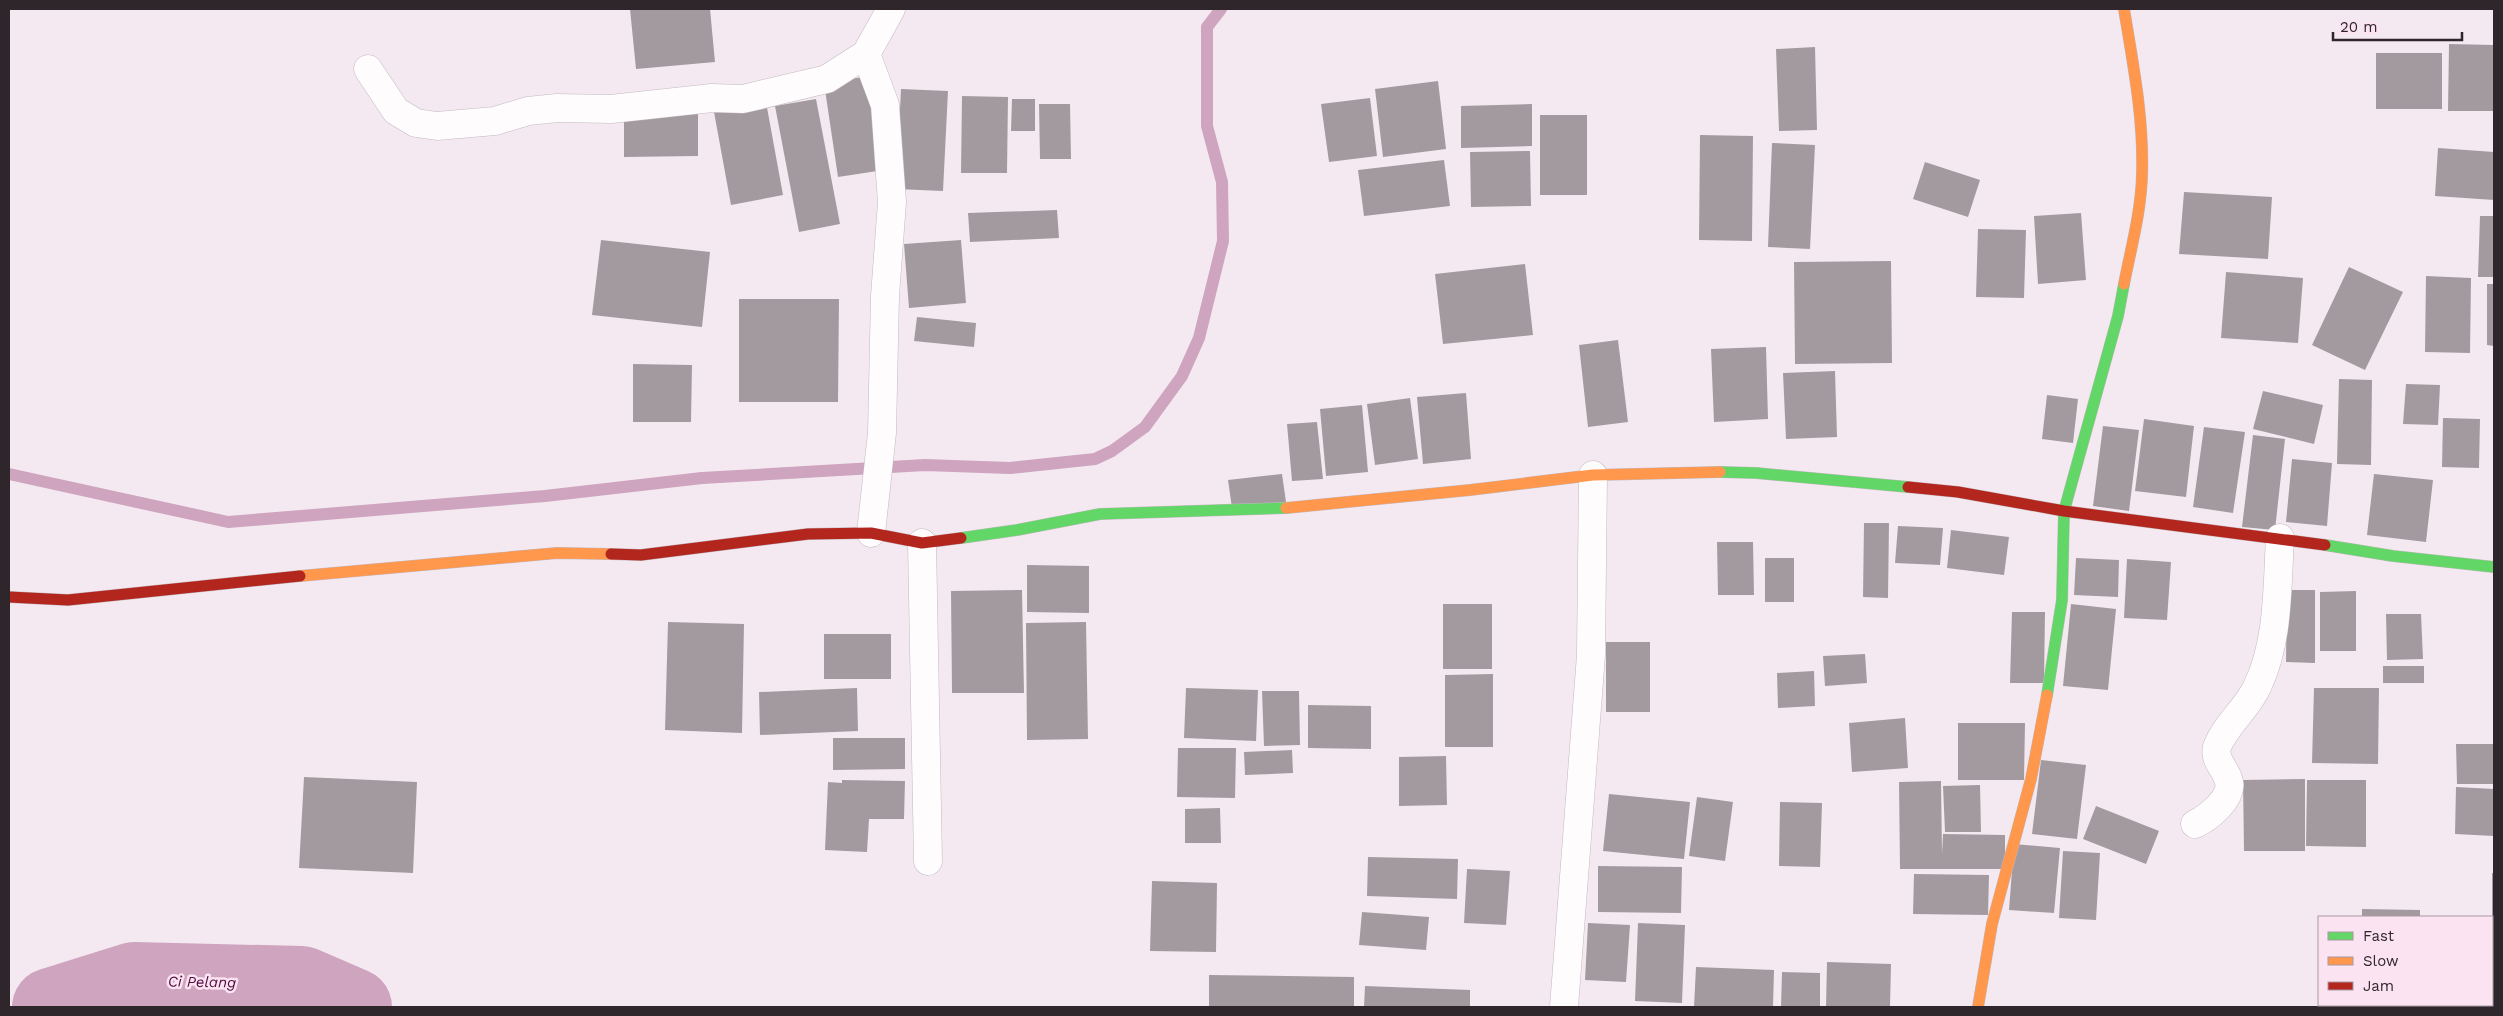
<svg xmlns="http://www.w3.org/2000/svg" width="2503" height="1016" viewBox="0 0 2503 1016" font-family="'Work Sans',sans-serif">
	<style>
		.lines { fill: none; stroke-linecap: round; stroke-linejoin: round }
		.stream { stroke: #cea4bf; stroke-width: 12 }
		.river { stroke: #cea4bf; stroke-width: 78 }
		.building { fill: #a39aa0 }
		.street-casing { stroke: #c2b9bf; stroke-width: 29 }
		.fast-casing { stroke: #c2b9bf; stroke-width: 12 }
		.slow-casing { stroke: #c2b9bf; stroke-width: 12 }
		.jam-casing { stroke: #c2b9bf; stroke-width: 12 }
		.street { stroke: #fefcfd; stroke-width: 28 }
		.fast { stroke: #63d668; stroke-width: 11 }
		.slow { stroke: #ff974d; stroke-width: 11 }
		.jam { stroke: #b3261e; stroke-width: 11 }
		.labels { text-anchor: middle; dominant-baseline: central; stroke-width: 5; stroke-linejoin: round; paint-order: stroke }
		.water-label { font-size: 15px; font-style: italic; fill: #500c3f; stroke: #fbe3f2 }
	</style>
	<rect width="100%" height="100%" fill="#f5e9f1"/>
	<g class="lines">
		<path class="stream" d="M9,474L228,522L545,496L702,478L925,465L1010,468L1095,459L1112,451L1145,427L1182,376L1199,338L1223,241L1222,182L1207,126V27L1221,9"/>
		<path class="river" d="M51,1007L134,981L302,985L353,1007"/>
	</g>
	<path class="building" d="M630,9H710L715,62L636,69Z
		M2449,44L2494,45V111H2448Z
		M1815,47L1817,130L1779,131L1776,49Z
		M2376,53H2442V109H2376Z
		M870,76L884,170L838,177L824,83Z
		M1438,81L1446,149L1383,157L1375,89Z
		M901,89L948,91L943,191L896,189Z
		M962,96L1008,97L1007,173H961Z
		M1370,98L1377,156L1329,162L1321,104Z
		M816,99L840,224L799,232L775,106Z
		M1012,99H1035V131H1011Z
		M766,102L783,195L731,205L714,112Z
		M1039,104H1070L1071,159H1040Z
		M1532,104V146L1461,148V106Z
		M624,111H698V156L624,157Z
		M1540,115H1587V195H1540Z
		M1700,135L1753,136L1752,241L1699,240Z
		M1772,143L1815,145L1810,249L1768,247Z
		M2438,148L2494,152V200L2435,196Z
		M1530,151L1531,206L1471,207L1470,152Z
		M1444,160L1450,206L1364,216L1358,170Z
		M1925,162L1980,180L1968,217L1913,199Z
		M2184,192L2272,197L2268,259L2179,254Z
		M1057,210L1059,238L970,242L968,213Z
		M2081,213L2086,280L2038,284L2034,216Z
		M2480,216H2494V277H2478Z
		M1978,229L2026,230L2024,298L1976,297Z
		M601,240L710,252L702,327L592,315Z
		M961,240L966,303L909,308L904,244Z
		M1891,261L1892,363L1795,364L1794,262Z
		M1525,264L1533,335L1443,344L1435,274Z
		M2349,267L2403,292L2365,370L2312,345Z
		M2226,272L2303,278L2298,343L2221,338Z
		M2426,276L2471,278L2470,353L2425,352Z
		M2487,284H2494V346L2487,345Z
		M739,299H839L838,402H739Z
		M917,317L976,323L974,347L914,341Z
		M1618,340L1628,422L1588,427L1579,345Z
		M1766,347L1768,419L1714,422L1711,349Z
		M633,364L692,365L691,422H633Z
		M1835,371L1837,437L1786,439L1783,373Z
		M2339,379L2372,380L2371,465L2337,464Z
		M2406,384L2440,385L2438,425L2403,424Z
		M2263,391L2323,405L2314,444L2253,429Z
		M1466,393L1471,459L1423,464L1417,397Z
		M2047,395L2078,399L2073,443L2042,439Z
		M1410,398L1418,459L1375,465L1367,404Z
		M1362,405L1368,472L1326,476L1320,409Z
		M2443,418L2480,419L2479,468L2442,467Z
		M2144,419L2194,426L2186,497L2135,491Z
		M1317,422L1323,479L1292,481L1287,424Z
		M2103,426L2139,430L2129,511L2093,506Z
		M2204,427L2245,432L2233,513L2193,507Z
		M2253,435L2285,439L2275,530L2242,527Z
		M2292,459L2332,463L2327,526L2286,522Z
		M1282,474L1286,502L1232,508L1228,480Z
		M2374,474L2433,480L2426,542L2367,535Z
		M1864,523H1889L1888,598L1863,597Z
		M1898,526L1943,528L1940,565L1895,563Z
		M1951,530L2009,537L2004,575L1947,568Z
		M1717,542H1753L1754,595H1718Z
		M1765,558H1794V602H1765Z
		M2076,558L2119,560L2118,597L2074,595Z
		M2127,559L2171,562L2167,620L2124,618Z
		M1027,565L1089,566V613L1027,612Z
		M1022,590L1024,693H952L951,591Z
		M2287,590H2315V663L2286,662Z
		M2356,591V651H2320V592Z
		M1443,604H1492V669H1443Z
		M2071,604L2116,609L2108,690L2063,686Z
		M2012,612H2045L2044,683H2010Z
		M2386,614H2421L2423,659L2387,660Z
		M668,622L744,624L742,733L665,730Z
		M1086,622L1088,739L1027,740L1026,623Z
		M824,634H891V679H824Z
		M1606,642H1650V712H1606Z
		M1865,654L1867,683L1825,686L1823,656Z
		M2383,666H2424V683H2383Z
		M1814,671L1815,706L1778,708L1777,673Z
		M1493,674V747H1445V675Z
		M857,688L858,731L760,735L759,692Z
		M1186,688L1258,690L1256,741L1184,738Z
		M2314,688H2379L2378,764L2312,763Z
		M1262,691H1299L1300,745L1264,746Z
		M1308,705L1371,706V749L1308,748Z
		M1905,718L1908,768L1852,772L1849,723Z
		M1958,723H2025L2024,780H1958Z
		M833,738H905V769L833,770Z
		M2456,744H2494V784H2457Z
		M1178,748H1236L1235,798L1177,797Z
		M1292,750L1293,773L1245,775L1244,752Z
		M1446,756L1447,805L1399,806V757Z
		M2041,760L2086,765L2077,839L2032,834Z
		M304,777L417,782L413,873L299,868Z
		M2305,779V851H2244L2243,780Z
		M842,780L905,781L904,819H869L867,852L825,850L828,782L842,783Z
		M2307,780H2366V847L2306,846Z
		M1941,781L1942,854L1943,834L2005,835V869H1900L1899,782Z
		M1980,785L1981,832H1945L1943,786Z
		M2456,787L2494,789V836L2455,834Z
		M1609,794L1690,802L1684,859L1603,851Z
		M1697,797L1733,802L1725,861L1689,856Z
		M1780,802L1822,803L1820,867L1779,866Z
		M2096,806L2159,831L2146,864L2083,839Z
		M1220,808L1221,843H1185V809Z
		M2014,844L2060,848L2054,913L2009,910Z
		M2063,851L2100,853L2096,920L2059,918Z
		M1368,857L1458,859L1457,899L1367,896Z
		M1598,866L1682,867L1681,913L1598,912Z
		M1467,869L1510,871L1506,925L1464,923Z
		M2492,873H2494V933H2492Z
		M1914,874L1989,875L1988,915L1913,914Z
		M1152,881L1217,883L1216,952L1150,951Z
		M2362,909L2420,910V917H2362Z
		M1362,912L1429,917L1426,950L1359,945Z
		M1588,923L1630,925L1626,982L1585,980Z
		M1638,923L1685,925L1682,1003L1635,1001Z
		M1827,962L1891,964L1890,1007H1826Z
		M1696,967L1774,970L1773,1007H1694Z
		M1782,972L1820,973V1007H1781Z
		M1209,975L1354,977V1007H1209Z
		M1365,986L1470,990V1007H1364Z
		M2361,1005H2423V1007H2361Z"/>
	<g class="lines">
		<g class="street-casing">
			<path id="street" d="M866,54L885,105L892,202L885,296L882,433L871,533
				M368,69L396,111L416,123L437,126L495,121L528,111L557,108L611,109L712,98L743,99L827,79L866,54L891,9
				M922,543L928,861
				M2195,824C2208,818 2233,798 2229,782C2227,770 2213,760 2217,747C2226,724 2247,709 2257,687C2279,642 2277,587 2280,538
				M1564,1007L1591,655L1593,475"/>
		</g>
		<g class="fast-casing">
			<path id="fast" d="M1720,472L1756,473L1908,487
				M961,538L1017,530L1100,514L1286,508
				M2325,545L2393,556L2494,567
				M2047,695L2062,600L2064,511L2118,316L2124,284"/>
		</g>
		<g class="slow-casing">
			<path id="slow" d="M2124,9C2133,64 2144,119 2142,175C2141,212 2131,248 2124,284
				M1286,508L1470,490L1593,475L1720,472
				M300,576L557,553L611,554
				M1978,1007L1992,924L2031,779L2047,695"/>
		</g>
		<g class="jam-casing">
			<path id="jam" d="M1908,487L1958,492L2064,511L2325,545
				M611,554L641,555L808,534L871,533L922,543L961,538
				M9,597L68,600L300,576"/>
		</g>
		<use href="#street" class="street"/>
		<use href="#fast" class="fast"/>
		<use href="#slow" class="slow"/>
		<use href="#jam" class="jam"/>
	</g>
	<g class="labels">
		<g class="water-label">
			<text transform="translate(202 982) rotate(1)">Ci Pelang</text>
		</g>
	</g>
	<rect width="2503" height="1016" fill="none" stroke="#2f262c" stroke-width="20"/>
	<rect x="2318" y="916" width="175" height="90" fill="#fbe3f2" stroke="#a997a3"/>
	<rect x="2328" y="932" width="25" height="8" fill="#63d668" stroke="#a997a3"/>
	<text x="2363" y="941" font-size="15" fill="#2f262c">Fast</text>
	<rect x="2328" y="957" width="25" height="8" fill="#ff974d" stroke="#a997a3"/>
	<text x="2363" y="966" font-size="15" fill="#2f262c">Slow</text>
	<rect x="2328" y="982" width="25" height="8" fill="#b3261e" stroke="#a997a3"/>
	<text x="2363" y="991" font-size="15" fill="#2f262c">Jam</text>
	<path d="M2333 32v8h129v-8" fill="none" stroke="#2f262c" stroke-width="2.5"/>
	<text x="2340" y="32" font-size="15" fill="#2f262c" stroke="#fbe3f2" stroke-width="4" paint-order="stroke">20 m</text>
</svg>
